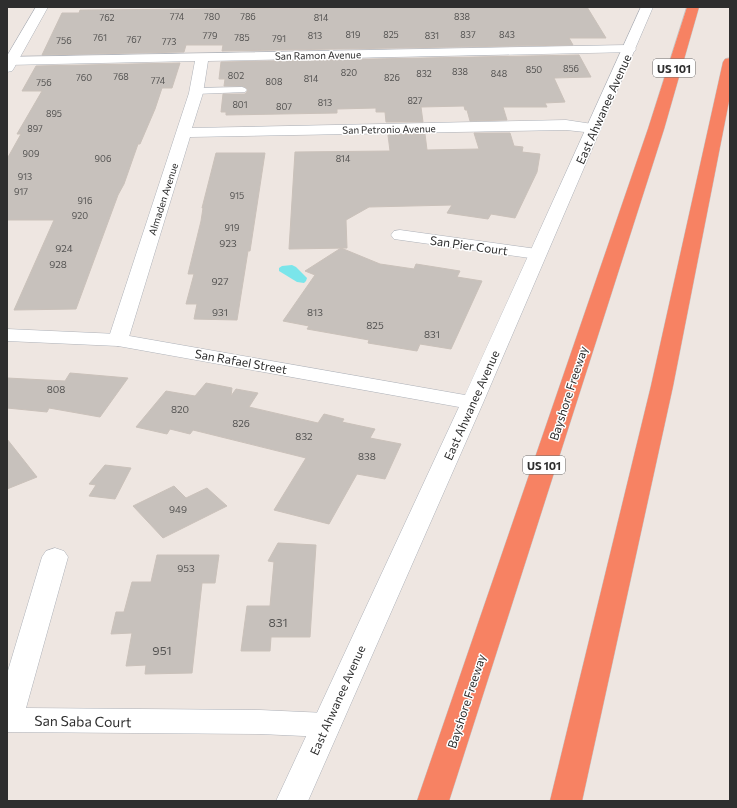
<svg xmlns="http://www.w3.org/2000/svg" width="737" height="808" viewBox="0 0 737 808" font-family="Commissioner,sans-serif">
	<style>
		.water { fill: #7ae5ea }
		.building { fill: #c7c1bc; stroke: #cac1ba }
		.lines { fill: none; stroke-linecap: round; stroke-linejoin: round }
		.lane-casing { stroke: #aeb2b9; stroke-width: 1 }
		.street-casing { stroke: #aeb2b9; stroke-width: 1 }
		.secondary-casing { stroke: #aeb2b9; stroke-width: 1 }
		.highway-casing { stroke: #c4c4c4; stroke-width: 1 }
		.lane { fill: #fff; fill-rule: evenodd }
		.street { fill: #fff; fill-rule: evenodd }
		.secondary { fill: #fff; fill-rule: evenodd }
		.highway { fill: #f78263; fill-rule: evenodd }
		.labels { text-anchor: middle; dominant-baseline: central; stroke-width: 3; stroke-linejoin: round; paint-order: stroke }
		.far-number-label { font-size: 9px; fill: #545352 }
		.far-street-label { font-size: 10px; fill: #2e2e2e; stroke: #fff }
		.number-label { font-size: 10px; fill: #545352 }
		.shield { fill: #fff; stroke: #6d6d6d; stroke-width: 1 }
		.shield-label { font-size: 11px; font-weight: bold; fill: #2e2e2e }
		.street-label { font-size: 12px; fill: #2e2e2e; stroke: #fff }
		.near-number-label { font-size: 12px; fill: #545352 }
		.near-street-label { font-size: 14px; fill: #2e2e2e; stroke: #fff }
	</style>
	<rect width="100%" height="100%" fill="#eee6e1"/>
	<path class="water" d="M292,265L296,267L307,278L306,281L304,283L297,282L279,271V268L282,266Z"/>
	<path class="building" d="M440,7H587L606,38H569L573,45L222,51L223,45H186L184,52L42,55L62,13H79L80,10Z
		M579,55L591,77L554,78L565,102L545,103L547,107H503L507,120L470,121L467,110H465L464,106L421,107L423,122H386L385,112H376V108L337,109V113L226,115V112H221L223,94H245L248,90L242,86H224L225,79H219L221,62Z
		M180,63L172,88H162L155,109L140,144H138L124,184L118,195L76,309L14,310L54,220H7V159L21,134H17L42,91H22L36,66Z
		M474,133H510L514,146L523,147L522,152L540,154L537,172L515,218L491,214L488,219L447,213L452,205L369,207L346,220L347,248L289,249L295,152L390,151L388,135L425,134L427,150L479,149Z
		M216,153H265L250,251H248L237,320L194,319L197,304H186L194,274H188L201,221L203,208H202Z
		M341,248L380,264L414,269L416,264L460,271L457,277L482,281L451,349L420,344L417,351L368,343L369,340L307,329L309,326L283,321L315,275L305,271Z
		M70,373L128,378L100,417L49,408L47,412L7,408V378L65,381Z
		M206,383L232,388L231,396L236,389L258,393L249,407L318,423L324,414L344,419L342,422L375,429L370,438L401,444L385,479L357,474L329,524L274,510L306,458L193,430L190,434L170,429L167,434L136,427L166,391L195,396Z
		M7,439L37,477L7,489Z
		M105,465L131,468L115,499L89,496L96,485L89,484Z
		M174,486L186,498L207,488L227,506L163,538L133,506Z
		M278,543L316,545L310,637H271L270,651H241L247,606H270L274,562L268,561Z
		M157,555H219L215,583H202L192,673L145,674L146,665L126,666L132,633L111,634L116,612H124L132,582H151Z"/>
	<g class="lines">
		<g class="lane-casing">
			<path id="lane" d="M242,87L245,88L247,90L245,92L196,94L191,91L196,88Z"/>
		</g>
		<g class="street-casing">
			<path id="street" d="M629,45L634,46L636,49L634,52L208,61L203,93L192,128L566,120L599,125L602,128L599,131L594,133L566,130L190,137L128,340L125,344L118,346L111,344L108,340L189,93L195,61L7,65V57Z
				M400,230L537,249L543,250L546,254L543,258L537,259L394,239L391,235L394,231Z
				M55,548L64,551L68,557L26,708L260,710L326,713L337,716L341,725L337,734L326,737L260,734L7,732V674L42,557L46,551Z"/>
		</g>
		<g class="secondary-casing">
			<path id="secondary" d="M36,7H48L14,68L12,71L7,72V56Z
				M641,7H653L483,403L308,801H276L459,407L118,346L7,341V329L118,334L465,395Z"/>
		</g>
		<g class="highway-casing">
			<path id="highway" d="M687,7H699L664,129L449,801H417L648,129Z
				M730,58V96L673,386L582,801H550L651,386L723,62L725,59Z"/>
		</g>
		<use href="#lane" class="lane"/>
		<use href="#street" class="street"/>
		<use href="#secondary" class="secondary"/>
		<use href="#highway" class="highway"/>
	</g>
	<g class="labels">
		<g class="far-number-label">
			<text x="177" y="16">774</text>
			<text x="212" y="16">780</text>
			<text x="248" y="16">786</text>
			<text x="462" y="16">838</text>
			<text x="107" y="17">762</text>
			<text x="321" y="17">814</text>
			<text x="353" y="34">819</text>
			<text x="391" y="34">825</text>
			<text x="468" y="34">837</text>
			<text x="507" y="34">843</text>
			<text x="210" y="35">779</text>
			<text x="315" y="35">813</text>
			<text x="432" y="35">831</text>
			<text x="100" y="37">761</text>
			<text x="242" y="37">785</text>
			<text x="279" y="38">791</text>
			<text x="134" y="39">767</text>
			<text x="64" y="40">756</text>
			<text x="169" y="41">773</text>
			<text x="571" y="68">856</text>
			<text x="534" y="69">850</text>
			<text x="460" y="71">838</text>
			<text x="349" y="72">820</text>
			<text x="424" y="73">832</text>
			<text x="499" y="73">848</text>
			<text x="236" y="75">802</text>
			<text x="121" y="76">768</text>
			<text x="84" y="77">760</text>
			<text x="392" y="77">826</text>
			<text x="311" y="78">814</text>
			<text x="158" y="80">774</text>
			<text x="274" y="81">808</text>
			<text x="44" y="82">756</text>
			<text x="415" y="100">827</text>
			<text x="325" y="102">813</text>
			<text x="240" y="104">801</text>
			<text x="284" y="106">807</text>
			<text x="54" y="113">895</text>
			<text x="35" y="128">897</text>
			<text x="31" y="153">909</text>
			<text x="103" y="158">906</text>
			<text x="343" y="158">814</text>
			<text x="25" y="176">913</text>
			<text x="21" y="191">917</text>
			<text x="237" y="195">915</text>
			<text x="85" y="200">916</text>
			<text x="80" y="215">920</text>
			<text x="232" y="227">919</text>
		</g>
		<g class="far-street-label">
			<text transform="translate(318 55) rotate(-1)">San Ramon Avenue</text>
			<text transform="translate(389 129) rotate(-1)">San Petronio Avenue</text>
			<text transform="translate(163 199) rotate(-72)">Almaden Avenue</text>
		</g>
		<g class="number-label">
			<text x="228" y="243">923</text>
			<text x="64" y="248">924</text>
			<text x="58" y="264">928</text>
			<text x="220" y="281">927</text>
			<text x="220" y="312">931</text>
			<text x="315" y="312">813</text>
			<text x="375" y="325">825</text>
			<text x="432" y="334">831</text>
			<text x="56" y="389">808</text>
			<text x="180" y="409">820</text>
			<text x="241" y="423">826</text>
			<text x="304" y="436">832</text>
			<text x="367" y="456">838</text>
			<text x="178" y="509">949</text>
			<text x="186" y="568">953</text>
		</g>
		<g class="shield">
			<rect x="653" y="59" width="42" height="18" rx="3"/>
			<rect x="523" y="456" width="42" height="18" rx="3"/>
		</g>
		<g class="shield-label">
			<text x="674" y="68">US 101</text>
			<text x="544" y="465">US 101</text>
		</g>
		<g class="street-label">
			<text transform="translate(603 109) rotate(-66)">East Ahwanee Avenue</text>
			<text transform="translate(469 245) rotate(8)">San Pier Court</text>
			<text transform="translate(241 361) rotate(10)">San Rafael Street</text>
			<text transform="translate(568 393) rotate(-72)">Bayshore Freeway</text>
			<text transform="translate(471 405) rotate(-66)">East Ahwanee Avenue</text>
			<text transform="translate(337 700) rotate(-66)">East Ahwanee Avenue</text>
			<text transform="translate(466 701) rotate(-72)">Bayshore Freeway</text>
		</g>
		<g class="near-number-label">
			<text x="278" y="622">831</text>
			<text x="162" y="650">951</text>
		</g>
		<g class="near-street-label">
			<text transform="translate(83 721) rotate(1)">San Saba Court</text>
		</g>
	</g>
	<rect width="737" height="808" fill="none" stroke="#2e2e2e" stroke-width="16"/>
</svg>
